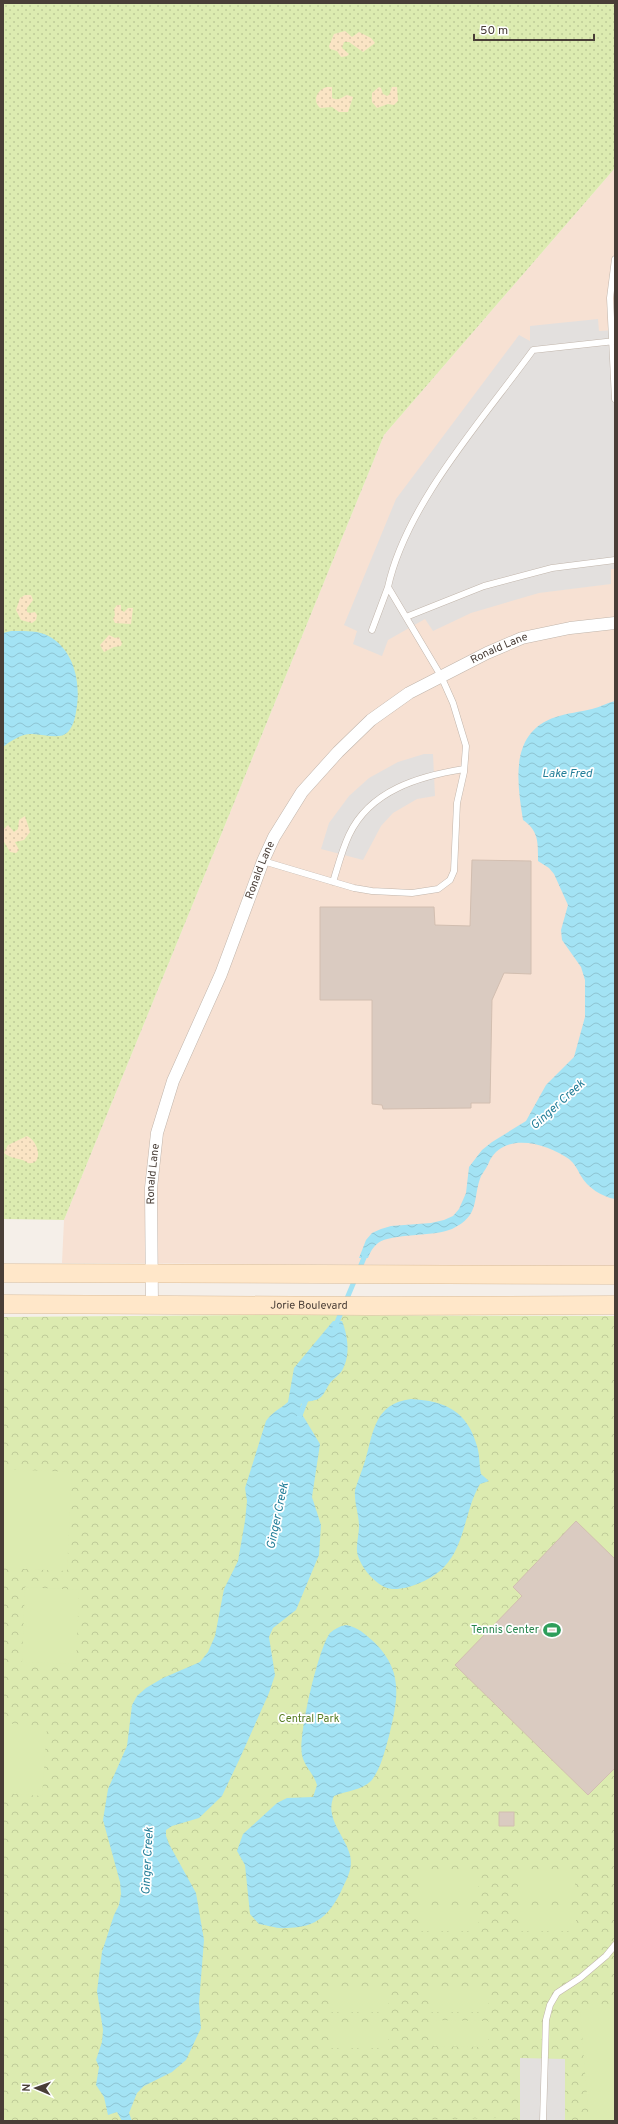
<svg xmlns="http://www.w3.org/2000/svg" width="618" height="2124" viewBox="0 0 618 2124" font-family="Overpass,sans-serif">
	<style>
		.commercial { fill: #f7e1d3 }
		.grass { fill: url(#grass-dots) }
		.sand { fill: url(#sand-dots) }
		.park { fill: url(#park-crowns) }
		.pitch { fill: #dcebb0 }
		.parking { fill: #e3e0de }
		.water { fill: url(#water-waves) }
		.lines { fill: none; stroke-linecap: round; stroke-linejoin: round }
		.stream { stroke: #a3e3f4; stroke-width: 5 }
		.building { fill: #dacbc1; stroke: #d2beb0 }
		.lane-casing { stroke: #c1b5ab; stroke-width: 7 }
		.street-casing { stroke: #c1b5ab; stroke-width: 13 }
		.secondary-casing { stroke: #dabc99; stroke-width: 19 }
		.lane { stroke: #fff; stroke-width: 6 }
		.street { stroke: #fff; stroke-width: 12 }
		.secondary { stroke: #ffe7c9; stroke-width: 18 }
		.labels { text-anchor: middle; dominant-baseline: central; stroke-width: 3.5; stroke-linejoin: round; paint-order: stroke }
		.street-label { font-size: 11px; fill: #493e37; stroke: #fff }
		.leisure-label { font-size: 11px; fill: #27864d; stroke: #fff; text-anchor: end }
		.park-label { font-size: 11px; fill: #597e26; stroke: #fff }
		.water-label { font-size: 12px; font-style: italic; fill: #257f99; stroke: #fff }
	</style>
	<defs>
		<pattern id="grass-dots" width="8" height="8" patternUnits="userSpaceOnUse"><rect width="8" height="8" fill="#dcebb0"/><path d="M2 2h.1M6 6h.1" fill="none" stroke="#becb98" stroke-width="1.8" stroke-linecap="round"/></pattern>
		<pattern id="sand-dots" width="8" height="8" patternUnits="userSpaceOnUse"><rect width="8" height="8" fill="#fae4c4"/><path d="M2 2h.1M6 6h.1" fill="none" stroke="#d8c5a9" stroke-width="1.8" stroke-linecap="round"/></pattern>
		<pattern id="park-crowns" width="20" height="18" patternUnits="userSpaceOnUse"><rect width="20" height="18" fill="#dcebb0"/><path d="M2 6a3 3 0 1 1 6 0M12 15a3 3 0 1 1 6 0" fill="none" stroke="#becb98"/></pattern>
		<pattern id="water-waves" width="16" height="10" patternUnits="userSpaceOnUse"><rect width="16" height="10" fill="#a3e3f4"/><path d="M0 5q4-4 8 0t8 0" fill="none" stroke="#8ec4d2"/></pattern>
	</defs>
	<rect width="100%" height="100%" fill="#f5efe9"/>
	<path class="commercial" d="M615,168V1266L62,1263L64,1220L384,435Z"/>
	<path class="grass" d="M3,3H615V168L384,435L64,1220L3,1219Z"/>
	<path class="sand" d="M345,31L352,37L359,32L371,38L375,43L363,52L349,42H344L342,48L349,54L347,56L341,57L337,51L330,49L329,46L334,34Z
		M327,87H332V98C338,101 341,98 347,95L353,97L348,112H339L332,107L320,108C312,100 317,90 327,87Z
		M379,87L381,88L383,94L387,96L389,95L392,87H397L398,101L394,105L388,104L377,108L372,102V93Z
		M25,595H31L33,600L27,608V612L30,613L35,612L37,615L36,620L32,623L21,620L16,610L20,598Z
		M117,605H121V610L124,612L128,608H133L131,624L115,623L113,619L115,615L114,609Z
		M109,635L115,638L119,637L122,643L121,646L114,647L104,652L100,645Z
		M25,816L30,832L24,840L15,842L19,850L16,853L10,852L3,840L4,829L8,825L14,832L18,829L19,820Z
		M27,1136C40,1142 43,1166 28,1163C26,1162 24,1160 22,1160C15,1158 11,1158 4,1153L8,1145Z"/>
	<path class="park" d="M269,1315L615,1316V2121H3V1317Z"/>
	<path class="pitch" d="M3,1469L72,1472L67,1571L3,1568Z
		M25,1587L79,1590L76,1664L22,1662Z
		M3,1723L47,1727L42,1796L3,1793Z
		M518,1871H575V1897H518Z
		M421,1872H478V1898H421Z
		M421,1905H478V1931H421Z
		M519,1905H576V1931H519Z
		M431,1986H488V2012H431Z
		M331,1987H388V2012H331Z
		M615,2007V2121H589L580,2010Z
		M431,2020L488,2021V2047L431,2046Z
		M331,2022H388V2048H331Z
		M500,2118V2121H347Z"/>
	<path class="parking" d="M598,319L599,331L615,330V569H611V584L539,593L471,613L433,631L425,619L388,640L382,656L353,644L357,631L344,625L396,499L519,335L530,341V326Z
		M424,754H433L435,796L417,799L393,813L381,826L363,860L321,849L329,823L349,796L369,778L398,762Z
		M520,2058L565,2059V2121H520Z"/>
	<path class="water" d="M11,631C24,631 41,630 52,638C76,654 81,686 76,712C75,719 73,726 68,732C59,741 42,733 30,734C19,735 11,741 3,747V633Z
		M615,701V1199C602,1197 587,1187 581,1176C577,1169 575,1164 569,1159C548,1144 506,1131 490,1160C488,1166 484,1171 481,1176C472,1199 481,1215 452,1229C433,1237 392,1233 378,1243C373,1247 370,1252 368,1258H359L366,1240L372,1233L381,1229L391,1226L431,1223L444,1220L453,1216L459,1209L466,1193L469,1167L482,1150L492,1142L526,1121L546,1085L574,1057L585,1017V980L581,967L562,940L561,930L568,905L554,874L549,868L538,861C538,843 539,831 523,820C517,782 509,732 556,717C567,713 580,712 592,709C600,707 607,703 615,701Z
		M333,1321H342C348,1336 351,1357 341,1372C338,1376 333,1379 330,1383C327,1387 325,1393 321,1397C316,1402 308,1400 301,1404L300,1411L320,1444L312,1497L321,1525L319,1555L296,1610L273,1628L269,1637L275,1675L269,1693L240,1758L222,1796L199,1818L172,1826L166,1830V1836L169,1844L196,1893L204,1940L199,2003L201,2028L186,2060L172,2072L144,2086L137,2093L129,2113L132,2121H122L117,2112L108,2115L104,2097L96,2085L99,2067L96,2060L102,2042L103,2030L97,1991L102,1952L114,1915L119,1905L121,1894L120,1882L103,1820L108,1789L127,1746L132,1705L137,1696L146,1688L163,1678L200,1662L208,1652L215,1636L224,1589L238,1561L245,1521L247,1501L245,1488L266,1421C272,1412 280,1409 288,1402L294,1368Z
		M411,1399C446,1401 467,1411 477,1446C480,1455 479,1465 481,1474L489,1481L480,1484C465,1509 465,1546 444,1567C433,1579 409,1590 392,1589C378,1588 362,1569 358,1556C355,1547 359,1536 359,1526C359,1514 354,1503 355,1490C358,1480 362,1471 365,1461C374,1431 374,1404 411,1399Z
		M346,1625C358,1627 365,1634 374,1642C404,1671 398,1699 389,1736C385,1750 381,1769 371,1781C362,1790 346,1791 334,1796C324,1818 345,1835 350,1855C353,1867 348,1877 343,1887C331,1914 317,1928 286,1928C277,1929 267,1925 259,1924L250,1914L245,1865L237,1851L243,1834L277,1803L287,1798L313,1797L317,1785C314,1774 304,1766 302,1755C298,1736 318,1649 330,1633C334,1629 340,1626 346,1625Z"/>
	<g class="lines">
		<path class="stream" d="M335,1327L366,1253
			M299,1418L307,1397"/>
	</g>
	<path class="building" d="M472,860L531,861V974L504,973L492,1000L490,1103H471V1108L383,1109L382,1105L372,1104V1000H320V907H434L435,925L470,926Z
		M576,1521L615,1559V1768L588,1795L455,1665L522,1596L513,1587Z
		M499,1812H514V1826H499Z"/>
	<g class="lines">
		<g class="lane-casing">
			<path id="lane" d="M615,259L610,298L615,399
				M406,617L484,586L552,568L615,560
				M372,630L388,587
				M263,861L354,888L372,891L412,893L438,889L450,880L454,871L457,803L464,772L466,746L453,703L441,676L388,587C406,504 483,419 533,350L615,341
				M333,882C338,866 342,850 349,835C370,790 420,776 464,769
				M543,2121L546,2020L550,2005L557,1993L580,1978L606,1956L615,1945"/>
		</g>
		<g class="street-casing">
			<g id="street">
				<path id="s1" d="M152,1305L151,1188L157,1133L173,1081L221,974L263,861L274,837L302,792L338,752L371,720L409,693L487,653L522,638L570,628L615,623"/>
			</g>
		</g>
		<g class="secondary-casing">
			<g id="secondary">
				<path d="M3,1273L615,1275"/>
				<path id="s2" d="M3,1304L370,1306L615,1305"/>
			</g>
		</g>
		<use href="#lane" class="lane"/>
		<use href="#street" class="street"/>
		<use href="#secondary" class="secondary"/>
	</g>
	<defs>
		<g id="stadium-bare" transform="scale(1.38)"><path d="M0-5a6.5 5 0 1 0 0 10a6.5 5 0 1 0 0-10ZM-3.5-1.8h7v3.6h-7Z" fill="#2e9e5b" stroke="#fff" stroke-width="2.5" paint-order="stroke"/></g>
	</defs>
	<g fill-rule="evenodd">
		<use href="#stadium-bare" x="552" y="1630"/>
	</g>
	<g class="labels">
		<g class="street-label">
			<text stroke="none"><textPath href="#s1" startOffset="791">Ronald Lane</textPath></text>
			<text stroke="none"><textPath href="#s1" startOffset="455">Ronald Lane</textPath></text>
			<text stroke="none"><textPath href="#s1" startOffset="131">Ronald Lane</textPath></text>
			<text stroke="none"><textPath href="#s2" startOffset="306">Jorie Boulevard</textPath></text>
		</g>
		<g class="leisure-label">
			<text x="539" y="1630">Tennis Center</text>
		</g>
		<g class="park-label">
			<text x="309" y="1719">Central Park</text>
		</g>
		<g class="water-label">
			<text x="567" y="774">Lake Fred</text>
			<text transform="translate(558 1105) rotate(-42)">Ginger Creek</text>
			<text transform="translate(278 1516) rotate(-78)">Ginger Creek</text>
			<text transform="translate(148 1861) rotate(-87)">Ginger Creek</text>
		</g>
	</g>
	<rect width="618" height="2124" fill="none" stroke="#493e37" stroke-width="8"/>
	<g transform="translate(36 2088) rotate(272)" stroke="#ffffff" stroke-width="3" paint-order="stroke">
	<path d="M0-3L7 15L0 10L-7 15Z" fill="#493e37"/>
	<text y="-6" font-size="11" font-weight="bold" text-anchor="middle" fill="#493e37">N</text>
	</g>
	<path d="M474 34v6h120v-6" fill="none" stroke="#493e37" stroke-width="2"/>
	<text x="480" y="34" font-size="12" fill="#493e37" stroke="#ffffff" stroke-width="3" paint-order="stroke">50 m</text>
</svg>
